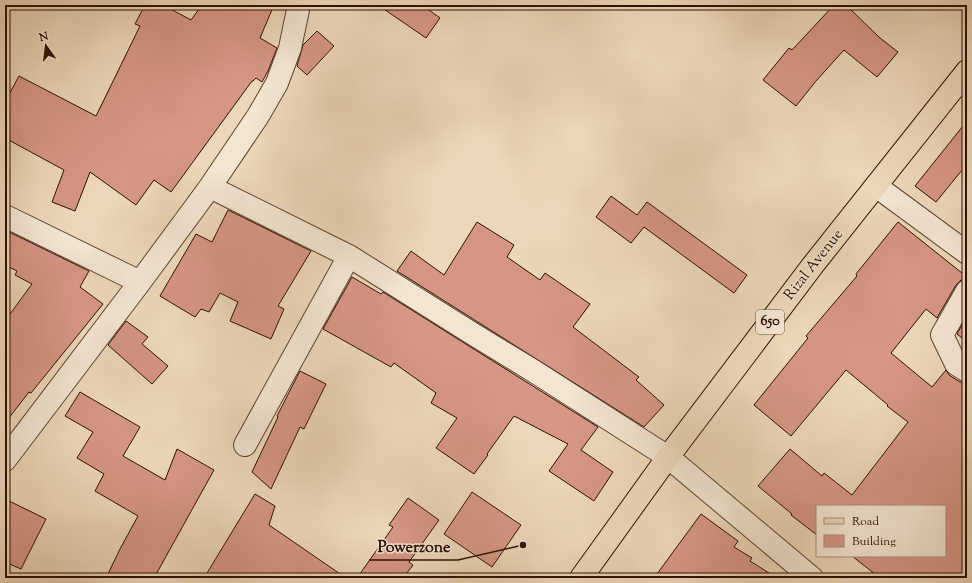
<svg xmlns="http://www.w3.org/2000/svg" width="972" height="583" viewBox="0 0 972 583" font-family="'Sorts Mill Goudy',serif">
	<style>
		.building { fill: #d69685; stroke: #2d1000 }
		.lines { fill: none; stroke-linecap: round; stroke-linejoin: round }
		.minor-casing { stroke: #5d422e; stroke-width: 24 }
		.major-casing { stroke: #2d1000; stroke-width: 24 }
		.minor { stroke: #f3e5d2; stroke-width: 22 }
		.major { stroke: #edd7ba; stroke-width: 22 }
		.labels { text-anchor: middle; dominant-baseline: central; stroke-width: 3; stroke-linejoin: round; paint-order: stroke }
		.shield { fill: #f3e5d2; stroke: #68503f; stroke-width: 1 }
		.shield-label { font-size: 14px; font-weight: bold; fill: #2d1000 }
		.street-label { font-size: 15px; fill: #2d1000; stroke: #f3e5d2 }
		.leader { fill: none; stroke: #2d1000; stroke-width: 1.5 }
		.callout-dot { fill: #2d1000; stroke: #f3e5d2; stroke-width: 1.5 }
		.callout-label { font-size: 16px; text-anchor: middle; font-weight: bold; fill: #2d1000; stroke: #f3e5d2; stroke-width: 3; stroke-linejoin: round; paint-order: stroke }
	</style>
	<rect width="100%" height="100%" fill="#edd7ba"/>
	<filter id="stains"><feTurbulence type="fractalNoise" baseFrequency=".005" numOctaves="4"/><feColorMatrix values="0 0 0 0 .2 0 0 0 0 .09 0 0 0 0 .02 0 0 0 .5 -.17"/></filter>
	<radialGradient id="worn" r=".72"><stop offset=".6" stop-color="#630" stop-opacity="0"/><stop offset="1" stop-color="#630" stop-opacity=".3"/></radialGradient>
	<path class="building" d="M145,5H163L191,20L202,5H274L260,38L277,48L268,71L262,82L256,78L253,81H252L171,192L154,180L136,205L90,172L75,211L52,202L64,170L5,138V102L19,76L96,116L140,26L135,24Z
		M378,5H422L440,18L426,38Z
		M834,5H846L880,38L898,52L877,77L844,50L816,81L796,106L763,80L789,48L792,50Z
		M317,31L334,46L307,75L297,66L303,45Z
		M967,121V164L936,202L915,186Z
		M611,196L637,215L647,202L747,275L734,293L644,227L631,243L596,217Z
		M228,210L311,251L278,306L284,309L271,339L230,321L238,302L220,293L209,312L201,309L195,317L160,296L196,234L212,242Z
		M477,222L514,245L507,257L540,280L545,273L590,304L573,327L639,377L636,380L664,405L644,427L397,271L411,251L444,275Z
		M898,222L967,277V279L961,280L956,285L937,318L926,309L891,353L932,387L946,370L949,375L960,382L967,383V578H880L852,556H945V506H817V535L791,515L792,514L758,486L790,449L822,476L824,473L852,495L908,422L887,406L888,405L846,370L791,436L754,405L808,338L806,336L857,276L856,274Z
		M5,230L89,271L80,287L103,304L31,393L29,392L5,423V321L32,284L15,275L17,271L5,265Z
		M352,277L381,294L383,292L598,427L581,450L613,472L594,501L549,471L568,444L514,416L487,454L488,455L474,474L436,448L457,418L431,403L436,393L394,363L391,367L323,329Z
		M967,316V342L957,334Z
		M126,321L148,337L142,344L168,366L152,384L108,345Z
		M300,371L326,384L304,429L300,427L271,489L252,472L278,417L277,416Z
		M80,392L140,427L123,456L165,480L177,449L214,470L154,578H106L120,549L138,516L95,491L104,474L77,458L93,432L65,416Z
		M472,492L521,525L492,567L444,534Z
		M255,494L275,506L269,525L346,578H204Z
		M408,498L439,520L409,562L413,565L403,578H357L393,527L389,525Z
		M5,499L46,519L21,569L5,562Z
		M701,514L738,541L734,547L752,558L750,561L777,578H654Z"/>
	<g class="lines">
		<g class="minor-casing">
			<path id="minor" d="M876,186L967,253
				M210,187L349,256L473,334L532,370L668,457L812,578
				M5,216L140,282
				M967,291L942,335L956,364L967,371
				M245,445L349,256
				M5,460L140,282L210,187L258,116L277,83L290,48L299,5"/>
		</g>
		<g class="major-casing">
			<path id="major" d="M581,578L668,457L813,265L967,71"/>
		</g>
		<use href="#minor" class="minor"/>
		<use href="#major" class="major"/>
	</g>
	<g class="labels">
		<rect class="shield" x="756" y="310" width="28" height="24" rx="3"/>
		<g class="shield-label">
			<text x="770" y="322">650</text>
		</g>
		<g class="street-label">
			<text transform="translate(814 265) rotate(-52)">Rizal Avenue</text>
		</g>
	</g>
	<path class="leader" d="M523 545L458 560H369"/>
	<circle class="callout-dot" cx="523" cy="545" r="4"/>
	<g class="callout-label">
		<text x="414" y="552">Powerzone</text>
	</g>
	<rect width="972" height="583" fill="none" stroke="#edd7ba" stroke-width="20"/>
	<rect x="6" y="6" width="960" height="571" fill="none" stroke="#2d1000" stroke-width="2"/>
	<rect x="10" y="10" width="952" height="563" fill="none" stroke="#2d1000"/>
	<rect x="816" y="505" width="130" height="52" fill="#f3e5d2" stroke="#a4907e"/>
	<rect x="824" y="518" width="20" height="6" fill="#edd7ba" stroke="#a4907e"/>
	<text x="852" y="525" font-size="12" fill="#2d1000">Road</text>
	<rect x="824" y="535" width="20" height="12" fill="#d69685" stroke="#a4907e"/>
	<text x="852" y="545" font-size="12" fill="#2d1000">Building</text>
	<g transform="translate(46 46) rotate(346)" stroke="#f3e5d2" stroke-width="3" paint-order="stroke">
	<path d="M0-3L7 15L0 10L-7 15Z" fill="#2d1000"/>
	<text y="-6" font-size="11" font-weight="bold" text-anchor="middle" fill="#2d1000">N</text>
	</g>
	<rect width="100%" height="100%" filter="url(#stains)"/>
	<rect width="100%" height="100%" fill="url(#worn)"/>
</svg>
